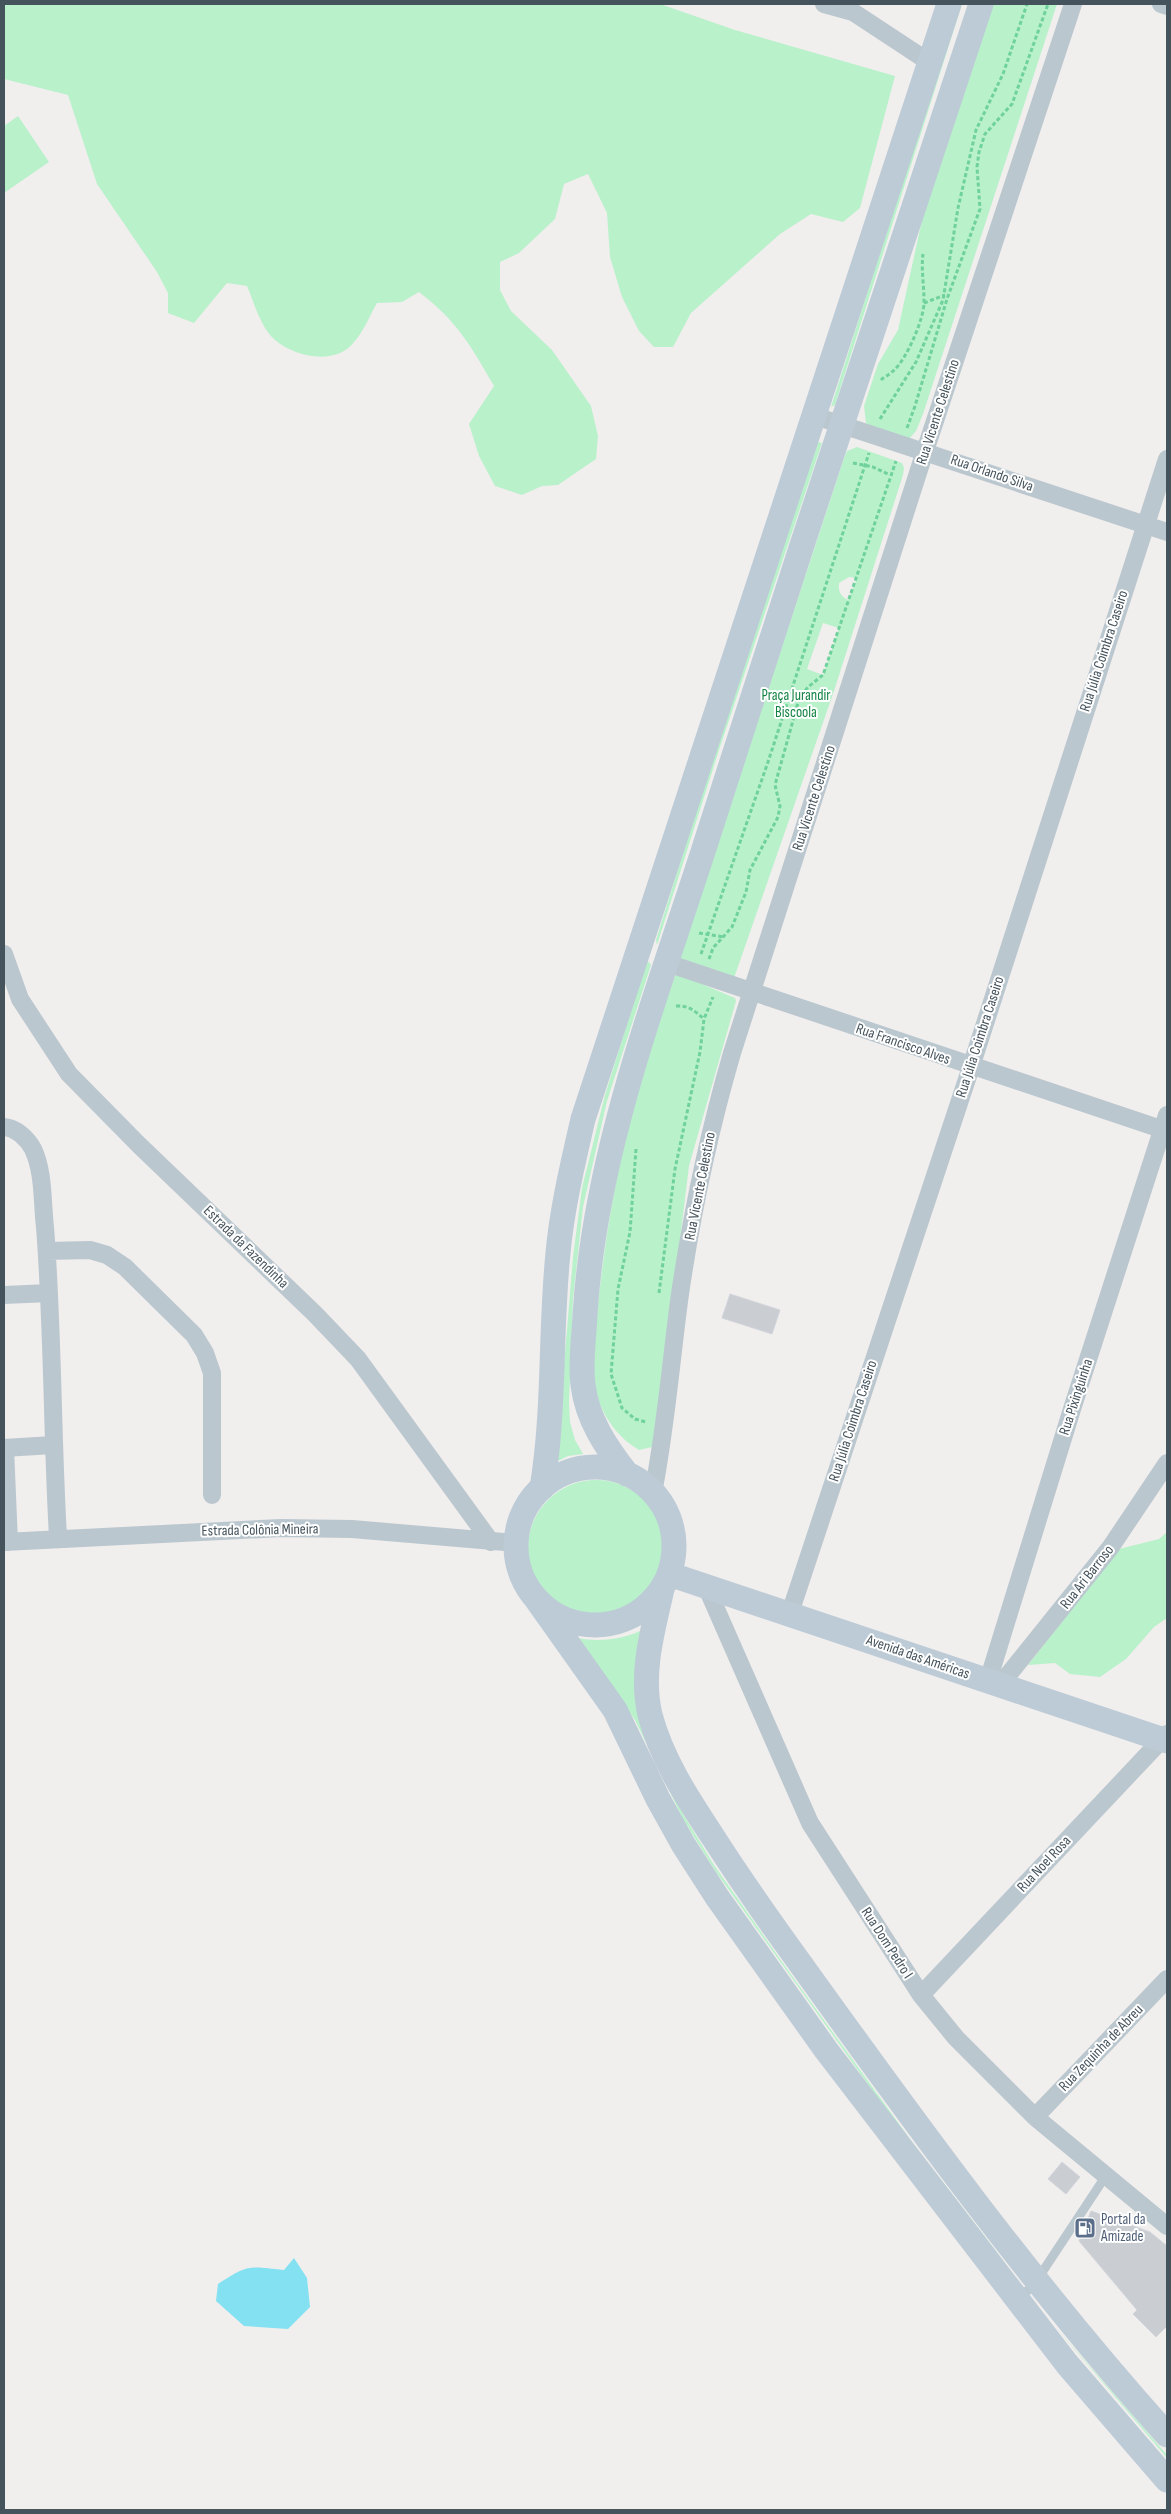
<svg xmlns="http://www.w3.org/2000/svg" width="1171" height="2514" viewBox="0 0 1171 2514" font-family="'Sofia Sans Condensed',sans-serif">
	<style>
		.green { fill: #b9f1cb; fill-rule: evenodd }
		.water { fill: #83e1f1 }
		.building { fill: #caced3; stroke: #d1d4da }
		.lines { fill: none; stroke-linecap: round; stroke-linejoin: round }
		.path { stroke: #6fd19b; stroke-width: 3; stroke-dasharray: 4 2.5; stroke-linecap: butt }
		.lane { stroke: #bbc7ce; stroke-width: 9 }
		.street { stroke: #bbc7ce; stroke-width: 18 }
		.secondary { stroke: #bdcbd6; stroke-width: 25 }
		.labels { text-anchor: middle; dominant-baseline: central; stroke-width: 4; stroke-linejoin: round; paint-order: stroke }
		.street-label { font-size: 15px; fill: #45535c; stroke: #fff }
		.park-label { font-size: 15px; fill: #118242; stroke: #fff }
		.service-label { font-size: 15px; fill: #4e5e75; stroke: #fff; text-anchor: start }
	</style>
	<rect width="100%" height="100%" fill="#f1eeee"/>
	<path class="green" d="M4,4H660L735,30L895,76L860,208L843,222L811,214L780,234L691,313L673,347H654L639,331L622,297L610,257L607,213L588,174L564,184L555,219L519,253L500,262V290L511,311L552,350L591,406L598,436L596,459L558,485L542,486L522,495L495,486L479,456L469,424L494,386C471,346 457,321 419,292L402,302L377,303C370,315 364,331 354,342C336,366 295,357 275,340C260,327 254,302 247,286L227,283L194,323L168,313V293L157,272L97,184L68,95L4,79Z
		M959,4H962L835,405L831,407Z
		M992,4H1057L923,414L916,431L909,439L870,426L866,423L864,406L878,364L898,330L922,220Z
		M18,116L49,162L4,193V126Z
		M818,442L822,443L720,747L657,945L656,940L719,738Z
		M857,447L902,463L904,468L903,475L834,691L734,978L679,960L844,458L847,451ZM849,577L857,578L848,600C841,596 838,592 839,583ZM823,623L839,628L823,675L807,669Z
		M649,962L651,965L607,1101L583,1207L573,1299L569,1403L570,1422L575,1440L583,1454L568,1456L556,1462L573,1257L582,1188L605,1095L646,963Z
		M678,974L735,998L736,1001L689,1166L660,1403L652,1447L639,1450C620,1439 607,1422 599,1402C589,1375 595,1343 597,1315C608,1199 633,1085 675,976Z
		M528 1548a68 68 0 1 1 136 0a68 68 0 1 1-136 0Z
		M1167,1532V1618L1154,1627L1126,1659L1100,1677L1070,1674L1055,1663L1028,1665L1119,1549L1159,1539Z
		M644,1629L660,1769L683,1814L714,1865L790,1973L915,2146L1010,2269L915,2150L716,1872L683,1819L635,1720L577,1638C599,1642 623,1640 644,1629Z
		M1054,2325L1167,2455V2458Z"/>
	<path class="water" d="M294,2258L307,2278L310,2307L288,2329L244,2326L216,2301L218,2284C248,2264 249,2266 284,2270Z"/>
	<path class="building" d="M730,1294L780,1310L772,1334L722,1318Z
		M1062,2162L1080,2177L1066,2194L1048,2179Z
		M1091,2211L1150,2232L1167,2246V2326L1156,2337L1133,2314L1137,2310L1079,2241Z"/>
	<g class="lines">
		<path class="path" d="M924,303L945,295
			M881,380C884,377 889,375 893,371C906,361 925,317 924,301C924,284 921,270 923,254
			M880,419L916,362L943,300L958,208L976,130L1003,74L1027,4
			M907,428L915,406L947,299L980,209L977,167L979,152L985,134L1012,104L1048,4
			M853,463L873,467L890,475
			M699,933L724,937
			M701,954L768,762L869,453
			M709,959L713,948L732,927L746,892L750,870L778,817L780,806L775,785L799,699L808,687L823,675L896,461
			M676,1006C688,1005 695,1011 704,1019
			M636,1149L630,1232L618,1289L611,1374L622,1408L635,1419L646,1422
			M659,1293L675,1169L700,1052L704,1019L713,997"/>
		<path class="lane" d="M1020,2299L1037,2280L1105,2177"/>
		<path class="street" d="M824,4L853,12L929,62
			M1161,4L1167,6
			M815,416L1167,532
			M4,954L20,999L69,1074L139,1145L315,1314L358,1359L491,1542
			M667,963L1167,1131
			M4,1127C16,1128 27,1138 33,1149C44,1172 42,1202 45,1227C53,1330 52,1434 58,1537
			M47,1251L90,1250L107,1255L125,1267L194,1335L205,1353L212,1373V1495
			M4,1295L49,1293
			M4,1448L53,1445
			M5,1448L9,1542
			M653,1493C666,1427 671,1360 680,1294C692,1212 709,1132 732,1053L925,451L1073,4
			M4,1542L281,1528L352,1529L516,1543
			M706,1586L810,1823L921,1995L956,2038L1035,2117L1167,2226
			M790,1613L971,1067L1167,459
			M988,1681L1072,1409L1167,1115
			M1000,1685L1110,1548L1167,1463
			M921,1995L1167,1734
			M1035,2117L1167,1979"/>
		<path class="secondary" d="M516 1546a79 79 0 1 1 158 0a79 79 0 1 1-158 0Z
			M627,1474C606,1447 587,1419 583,1385C580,1362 584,1338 585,1315C595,1150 658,993 708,836C797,558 888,281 981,4
			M542,1488C555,1410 550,1331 558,1253C562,1208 573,1163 583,1119L949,4
			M669,1574L1167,1741
			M662,1589C653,1630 640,1672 650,1715C662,1760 688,1799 713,1837C740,1879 768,1919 797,1959C914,2122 1033,2286 1167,2435
			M537,1600L615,1710L658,1799L683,1844L717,1897L826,2050L1067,2364L1167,2480"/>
	</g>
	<defs>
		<g id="fuel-square" transform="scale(1.125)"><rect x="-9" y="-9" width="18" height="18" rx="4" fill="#5c6f8a" stroke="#fff"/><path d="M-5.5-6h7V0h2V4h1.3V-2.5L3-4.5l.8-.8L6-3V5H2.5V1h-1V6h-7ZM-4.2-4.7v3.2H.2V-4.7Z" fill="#fff"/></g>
	</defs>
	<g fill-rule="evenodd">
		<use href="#fuel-square" x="1085" y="2228"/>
	</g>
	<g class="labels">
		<g class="street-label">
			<text transform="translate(938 412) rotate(-72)">Rua Vicente Celestino</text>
			<text transform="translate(992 473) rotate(19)">Rua Orlando Silva</text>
			<text transform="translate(1104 651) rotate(-72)">Rua Júlia Coimbra Caseiro</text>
			<text transform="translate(814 798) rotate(-72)">Rua Vicente Celestino</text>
			<text transform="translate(980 1037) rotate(-72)">Rua Júlia Coimbra Caseiro</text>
			<text transform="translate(903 1044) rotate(19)">Rua Francisco Alves</text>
			<text transform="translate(700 1186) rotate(-79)">Rua Vicente Celestino</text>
			<text transform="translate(246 1247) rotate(44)">Estrada da Fazendinha</text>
			<text transform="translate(1076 1397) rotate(-72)">Rua Pixinguinha</text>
			<text transform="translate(853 1421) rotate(-72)">Rua Júlia Coimbra Caseiro</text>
			<text transform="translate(260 1530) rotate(-1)">Estrada Colônia Mineira</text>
			<text transform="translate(1087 1577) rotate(-52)">Rua Ari Barroso</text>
			<text transform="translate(918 1657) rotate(19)">Avenida das Américas</text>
			<text transform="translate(1044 1864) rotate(-47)">Rua Noel Rosa</text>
			<text transform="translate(887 1943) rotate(57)">Rua Dom Pedro I</text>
			<text transform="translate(1101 2048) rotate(-46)">Rua Zequinha de Abreu</text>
		</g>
		<g class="park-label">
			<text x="796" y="695">Praça Jurandir<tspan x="796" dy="17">Biscoola</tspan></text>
		</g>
		<g class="service-label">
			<text x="1101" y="2219">Portal da<tspan x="1101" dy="17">Amizade</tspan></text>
		</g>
	</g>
	<rect width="1171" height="2514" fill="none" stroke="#45535c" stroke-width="10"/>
</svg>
